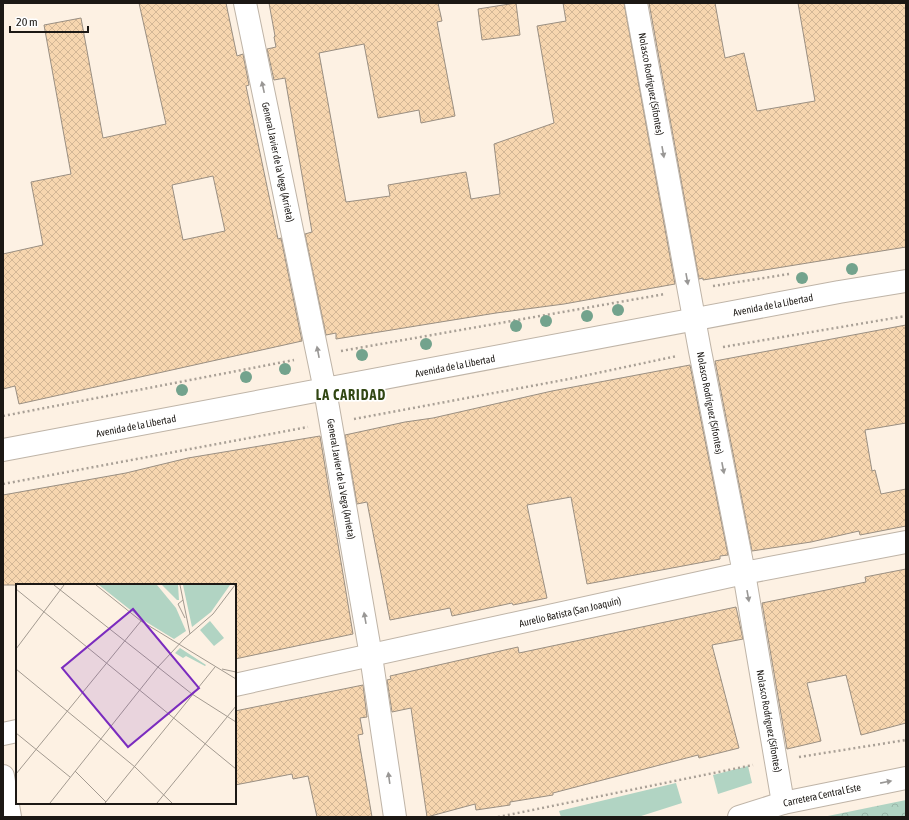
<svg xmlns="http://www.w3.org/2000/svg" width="909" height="820" viewBox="0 0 909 820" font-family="'Asap Condensed',sans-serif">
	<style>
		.grass { fill: #b1d4c3 }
		.park { fill: url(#park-crowns) }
		.building { fill: url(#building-cross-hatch); stroke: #9a8f82; fill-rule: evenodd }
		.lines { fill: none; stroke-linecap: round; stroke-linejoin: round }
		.minor-casing { stroke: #bfb4a7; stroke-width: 24 }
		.major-casing { stroke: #bfb4a7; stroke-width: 24 }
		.path { stroke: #a9a096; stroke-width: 2.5; stroke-dasharray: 2 3; stroke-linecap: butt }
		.minor { stroke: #fff; stroke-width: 22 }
		.major { stroke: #fff; stroke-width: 22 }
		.tree { fill: #73a38d }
		.oneway { fill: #999795 }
		.labels { text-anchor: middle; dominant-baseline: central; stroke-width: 3.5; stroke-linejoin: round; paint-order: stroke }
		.street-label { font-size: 10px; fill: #1c1814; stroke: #fff }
		.district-label { font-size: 14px; font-weight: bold; letter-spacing: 1px; fill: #314613; stroke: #fff }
		.inset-road { fill: none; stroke: #a39a90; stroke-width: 1 }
		.view { fill: #7b2cbf; fill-opacity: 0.15; stroke: #7b2cbf; stroke-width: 2 }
		.inset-edge { fill: none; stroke: #1c1814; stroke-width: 2 }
	</style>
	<defs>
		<pattern id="park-crowns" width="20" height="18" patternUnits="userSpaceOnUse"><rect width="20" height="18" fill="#b1d4c3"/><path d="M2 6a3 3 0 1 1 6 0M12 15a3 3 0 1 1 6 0" fill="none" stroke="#98b5a7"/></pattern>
		<pattern id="building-cross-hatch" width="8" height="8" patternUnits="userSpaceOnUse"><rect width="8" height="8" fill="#f7d6af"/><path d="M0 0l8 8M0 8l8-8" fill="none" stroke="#d3b796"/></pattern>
	</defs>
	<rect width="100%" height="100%" fill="#fdf1e3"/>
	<path class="grass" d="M748,766L752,783L718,794L713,775Z
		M676,783L682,803L638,817H561L559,811Z"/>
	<path class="park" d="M906,800V817H823Z"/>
	<path class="building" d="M139,3H226L237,56L243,54L249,85L246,86L278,239L281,238L302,341L19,404L15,386L3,389V254L43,245L31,182L71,174L44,25L81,18L103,138L166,124ZM213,176L225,231L183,240L172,185Z
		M269,3H438L442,21L437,22L455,116L421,123L419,110L378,118L364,44L319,53L346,202L390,196L388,185L466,172L471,199L500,194L494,144L554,123L537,26L566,21L563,3H624L675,284L564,304L496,313L336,339V333L326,335L305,234L312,232L285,78L274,80L267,49L276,47L274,37L275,36Z
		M516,3L520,35L482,40L478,9Z
		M649,3H715L725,58L744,53L757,111L815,101L798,3H906V247L703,280V278L699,279Z
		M906,325V423L865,430L872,471L875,470L881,494L906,489V526L860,535L859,531L811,542L752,551L715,361Z
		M690,365L728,555L720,556V559L587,584L571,497L527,505L547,598L513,605L512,603L452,616L450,608L390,620L367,502L357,504L345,435L405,422L433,418L552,391Z
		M320,436L353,634L235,659V585H3V495L126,473L188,458Z
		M906,569V723L861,735L846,675L807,683L821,741L787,749L762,603L866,582L865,577Z
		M736,607L743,639L712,645L739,748L699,758L698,755L553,793V795L510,802V805L476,810L475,804L427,817L411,708L392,712L387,680L391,679L390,676L518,647L519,653Z
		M363,685L367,717L360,718L363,734L358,735L372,817H317L308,776L293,779L292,774L235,785V711Z"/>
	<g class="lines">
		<g class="minor-casing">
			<path id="minor" d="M636,3L700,351L744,573L783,803
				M235,685L744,573L906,542
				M3,734L17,731
				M3,776L10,817"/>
		</g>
		<g class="major-casing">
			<path id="major" d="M245,3L325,390L371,656L395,817
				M3,450L839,292L906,281
				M739,817L783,803L906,778"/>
		</g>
		<path class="path" d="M713,286L789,274
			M723,347L906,316
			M341,351L665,294
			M3,416L294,360
			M354,419L569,379L677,356
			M3,484L308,427
			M799,757L906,740
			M498,817L753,765"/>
		<use href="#minor" class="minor"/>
		<use href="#major" class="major"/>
	</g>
	<g class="tree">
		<circle cx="852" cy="269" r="6"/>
		<circle cx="802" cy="278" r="6"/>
		<circle cx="618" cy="310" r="6"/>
		<circle cx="587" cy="316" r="6"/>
		<circle cx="546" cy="321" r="6"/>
		<circle cx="516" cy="326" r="6"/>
		<circle cx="426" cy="344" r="6"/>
		<circle cx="362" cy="355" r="6"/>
		<circle cx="285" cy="369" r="6"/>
		<circle cx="246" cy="377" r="6"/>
		<circle cx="182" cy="390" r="6"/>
	</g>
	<defs><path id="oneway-solid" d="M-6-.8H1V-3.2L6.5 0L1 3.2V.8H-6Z"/></defs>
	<g class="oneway">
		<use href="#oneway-solid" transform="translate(263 87) rotate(-102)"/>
		<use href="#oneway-solid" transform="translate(663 152) rotate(80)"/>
		<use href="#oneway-solid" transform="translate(687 279) rotate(80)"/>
		<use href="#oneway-solid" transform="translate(318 352) rotate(-101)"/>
		<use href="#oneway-solid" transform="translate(723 468) rotate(79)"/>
		<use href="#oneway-solid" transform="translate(748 596) rotate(80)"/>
		<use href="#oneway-solid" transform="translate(365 618) rotate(-100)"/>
		<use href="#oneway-solid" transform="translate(389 778) rotate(-98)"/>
		<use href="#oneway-solid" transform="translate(886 782) rotate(-11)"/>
	</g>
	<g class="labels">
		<g class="street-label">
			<text transform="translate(651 84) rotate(80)">Nolasco Rodríguez (Sifontes)</text>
			<text transform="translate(278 162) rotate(78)">General Javier de la Vega (Arrieta)</text>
			<text transform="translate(773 305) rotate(-11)">Avenida de la Libertad</text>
			<text transform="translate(455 366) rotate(-11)">Avenida de la Libertad</text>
			<text transform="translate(710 403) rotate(79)">Nolasco Rodríguez (Sifontes)</text>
			<text transform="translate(136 426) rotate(-11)">Avenida de la Libertad</text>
			<text transform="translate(341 479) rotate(80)">General Javier de la Vega (Arrieta)</text>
			<text transform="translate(570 612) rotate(-13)">Aurelio Batista (San Joaquín)</text>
			<text transform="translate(769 721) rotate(80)">Nolasco Rodríguez (Sifontes)</text>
			<text transform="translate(822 795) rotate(-12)">Carretera Central Este</text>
		</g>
		<g class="district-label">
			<text x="351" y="395">LA CARIDAD</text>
		</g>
	</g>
	<g transform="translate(16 584)">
		<rect width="220" height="220" fill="#fdf1e3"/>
		<path d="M194,37L208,54L198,62L184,46ZM164,64L190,81L189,82L170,72L167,74L159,69Z" fill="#b1d4c3"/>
		<path d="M83,1H141L160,24L170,47L158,55L127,36ZM146,1H162L163,16H161ZM167,1H214L195,28L176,43Z" fill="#b1d4c3"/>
		<path class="inset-road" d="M38,1L176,110L220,138M80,1L125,37L220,95M164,1L174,50M0,5L220,185M167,16L162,20L169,34M0,65L48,1M0,85L119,183L156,219M206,85L220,88M0,149L54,193M59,187L90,218M0,190L125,37M34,219L142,83L168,55L197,30L219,1M89,219L199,83M141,219L220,122"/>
		<path class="view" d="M117,25L183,104L112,163L46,84Z"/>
		<rect width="220" height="220" class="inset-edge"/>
	</g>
	<rect width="909" height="820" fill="none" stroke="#1c1814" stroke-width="8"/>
	<path d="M10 26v6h78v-6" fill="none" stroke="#1c1814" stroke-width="2"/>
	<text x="16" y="26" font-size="12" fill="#1c1814" stroke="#ffffff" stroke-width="3" paint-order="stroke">20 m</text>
</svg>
